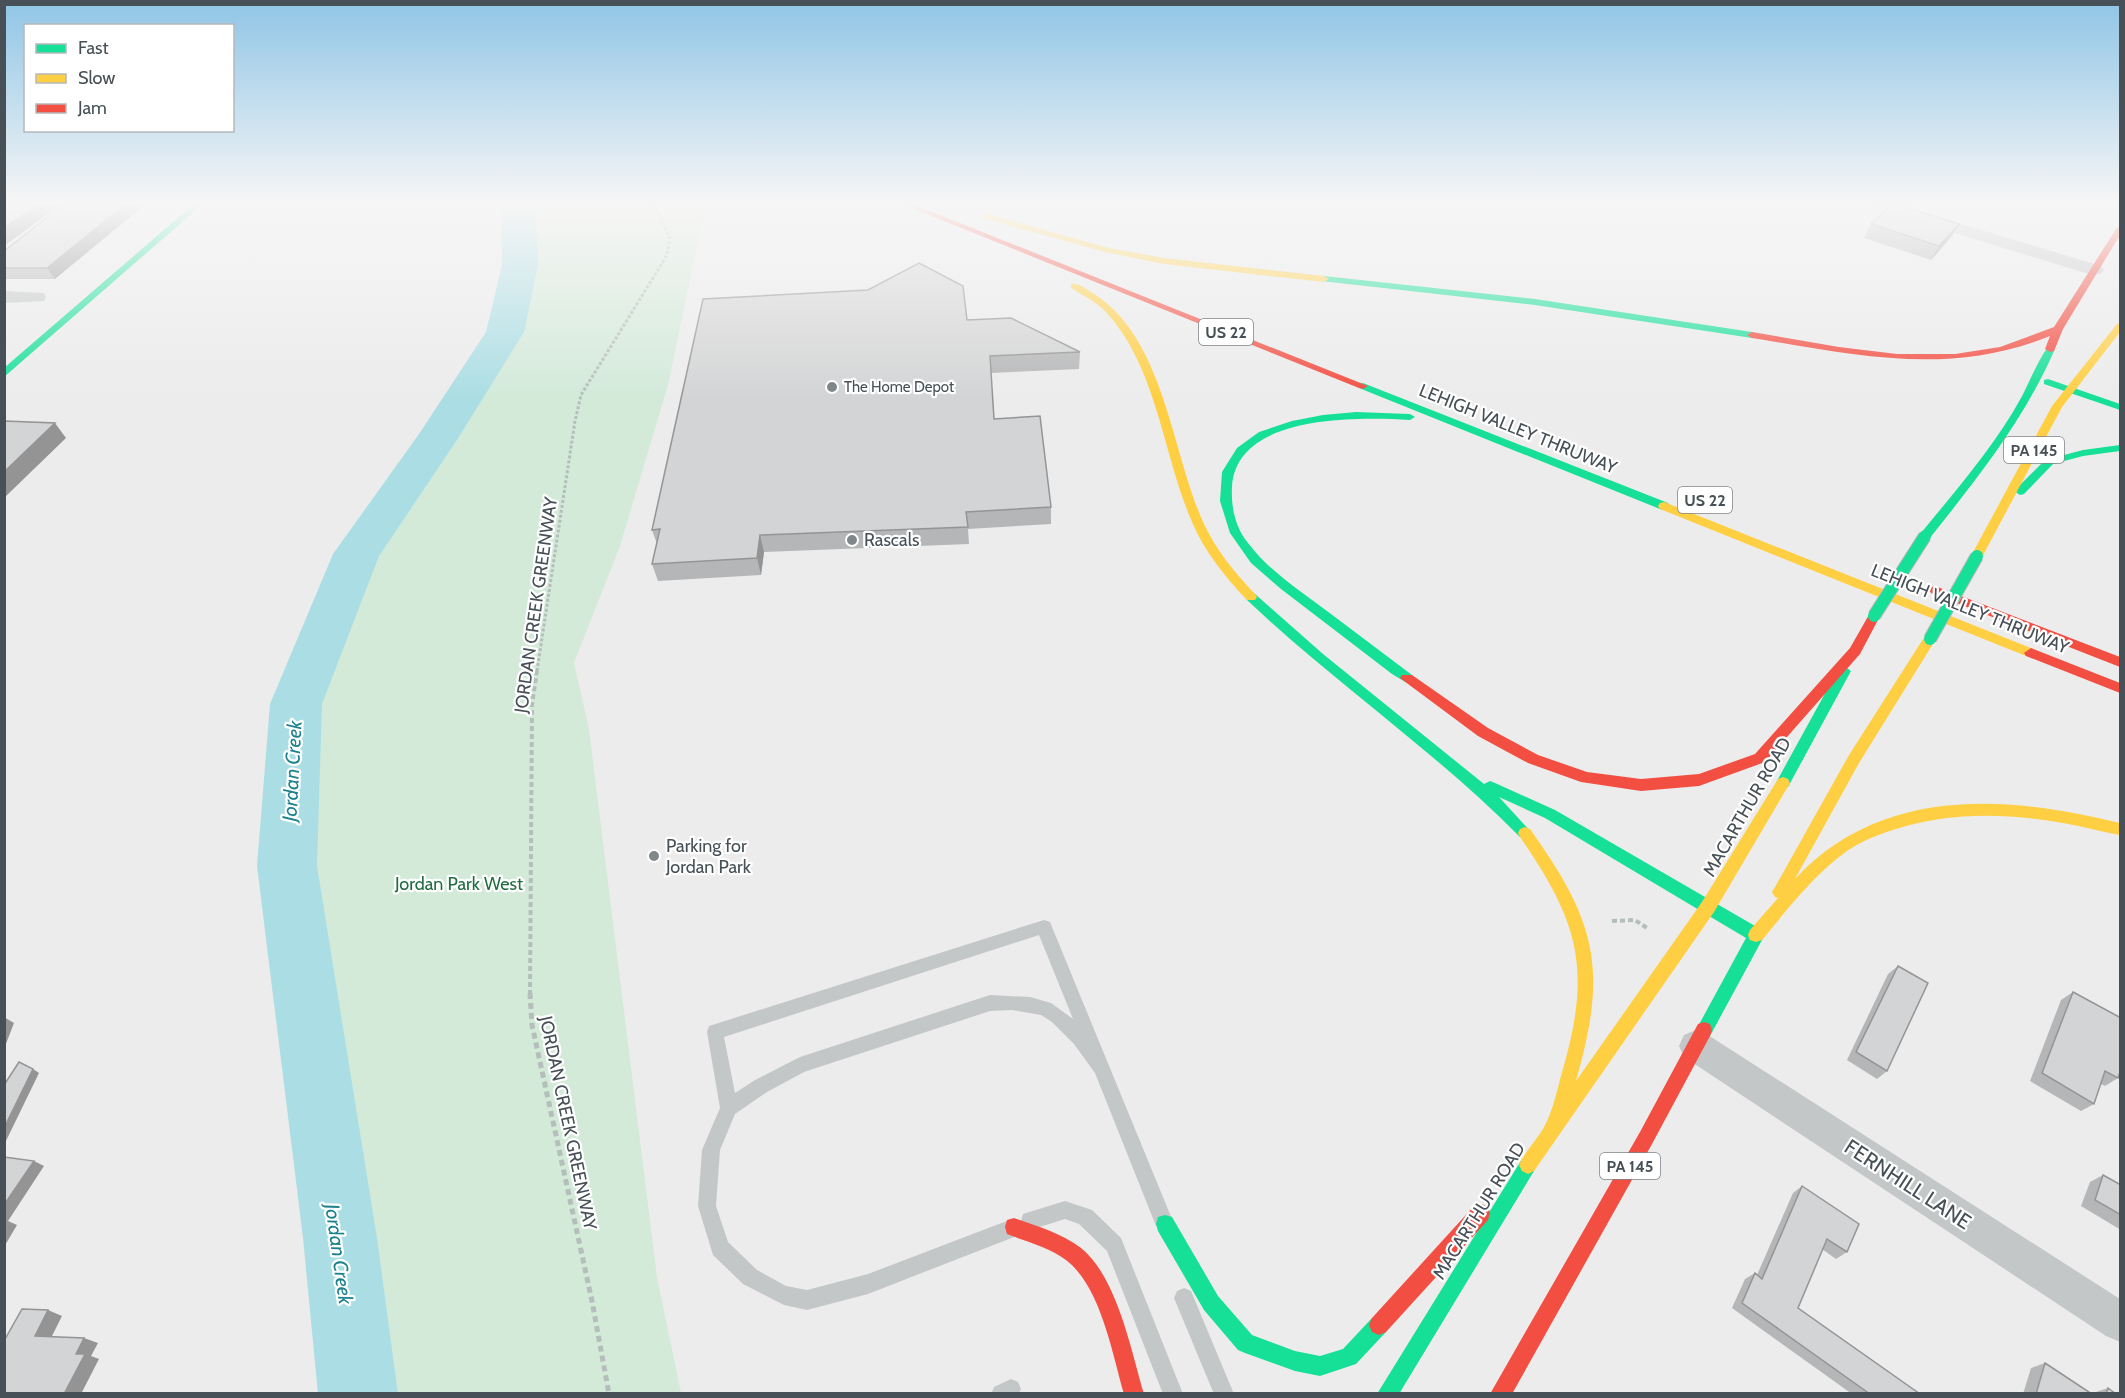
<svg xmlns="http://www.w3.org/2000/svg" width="2125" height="1398" viewBox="0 0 2125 1398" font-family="Cabin,sans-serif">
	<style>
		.green { fill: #d3ead9 }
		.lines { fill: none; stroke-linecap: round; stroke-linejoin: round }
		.river { fill: #abdee4; fill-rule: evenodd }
		.path-far2 { stroke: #b4beba; stroke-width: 3; stroke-dasharray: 3 2; stroke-linecap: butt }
		.path-far1 { stroke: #b4beba; stroke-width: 4; stroke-dasharray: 5 3; stroke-linecap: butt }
		.path { stroke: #b4beba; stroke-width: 5; stroke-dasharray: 6 4; stroke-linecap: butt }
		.lane { fill: #c4c7c7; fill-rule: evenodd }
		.street { fill: #c4c7c7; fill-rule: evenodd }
		.fast { fill: #16e098; fill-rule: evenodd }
		.slow { fill: #ffcf43; fill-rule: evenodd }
		.jam { fill: #f24e42; fill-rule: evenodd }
		.fast-bridge-casing { stroke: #b3b7ba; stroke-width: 14; stroke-linecap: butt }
		.fast-bridge { stroke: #16e098; stroke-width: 12 }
		.wall { fill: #b5b6b7 }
		.shaded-wall { fill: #949495 }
		.building { fill: #d3d4d5; stroke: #949495; stroke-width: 1.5 }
		.poi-dot { fill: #80878a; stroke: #fff; stroke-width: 2 }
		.labels { text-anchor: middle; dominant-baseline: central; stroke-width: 4.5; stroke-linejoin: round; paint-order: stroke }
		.far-poi-label { font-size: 15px; fill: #465056; stroke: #fff; text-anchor: start }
		.shield { fill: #fff; stroke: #7e8489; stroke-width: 1.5 }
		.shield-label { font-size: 16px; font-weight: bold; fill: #465056 }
		.street-label { font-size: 18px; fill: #465056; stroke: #fff }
		.poi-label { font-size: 18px; fill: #465056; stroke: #fff; text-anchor: start }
		.park-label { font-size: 18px; fill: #206e3f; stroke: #fff }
		.water-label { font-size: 20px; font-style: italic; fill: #1b818d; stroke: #fff }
		.near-street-label { font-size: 21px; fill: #465056; stroke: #fff }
	</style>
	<rect width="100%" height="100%" fill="#edecec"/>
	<path class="green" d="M529,203H706L668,385L620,546L574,663L589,729L657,1277L681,1393H395L349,1154L332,1021L311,897L315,721L331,658L362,580L398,512L478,396L514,335L528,279Z"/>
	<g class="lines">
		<path class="river" d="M501,203H535L538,265L524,332L457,440L379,556L322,704L317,866L377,1238L398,1394H318L303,1238L257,866L270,704L333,554L419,434L486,332L502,265Z"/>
		<path class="path-far2" d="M537,671L575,421L581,395L667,255L670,238L653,203"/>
		<path class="path-far1" d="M1612,921L1635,920L1647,928
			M530,995L532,705L537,670"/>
		<path class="path" d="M530,993L532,1025L592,1301L609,1394"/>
		<path class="lane" d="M1044,920L1050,922L1052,927L1172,1219L1170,1226L1163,1228L1156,1226L1095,1073L1074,1044L1052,1022L1041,1015L1012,1010L990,1011L804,1072L767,1092L735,1114L720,1150L716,1206L728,1242L757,1270L786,1286L807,1290L868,1274L1012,1219L1019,1221L1021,1228L1019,1235L868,1294L807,1310L784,1305L743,1284L713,1255L698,1206L702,1150L720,1108L707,1032L709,1026ZM1039,935L1073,1019L1051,1003L1030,997L990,995L800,1057L755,1080L735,1093L724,1037Z
			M1065,1201L1092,1210L1121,1238L1183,1394H1163L1107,1251L1079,1224L1065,1219L1030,1230L1023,1228L1021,1221L1023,1214Z
			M1184,1288L1191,1291L1234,1394H1214L1174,1298L1177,1291Z
			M1011,1379L1018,1382L1021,1389L1019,1394H991L994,1387Z"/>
		<path class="street" d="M1867,203H1892L2101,266L2104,270L2101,274H2089L1869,207Z
			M4,291L44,293L46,297L44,301L4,303Z
			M1696,1030L1708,1035L2120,1299V1342L2106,1336L1684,1057L1679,1046L1684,1035Z"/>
		<path class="fast" d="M195,203H204L4,377V368Z
			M1324,276L1535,299L1752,332L1757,335L1752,338L1535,305L1321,281L1319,279Z
			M2050,346L2055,349C2024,420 1977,479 1929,539H1921L1919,536L1921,533C1956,490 1994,447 2021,398C2027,388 2042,350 2050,346Z
			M2048,379L2120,404V410L2044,384V380Z
			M1363,383L1668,503L1670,506L1664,510L1660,509L1359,388V384Z
			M1356,412L1410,414L1415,417L1410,420C1357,417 1236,414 1232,487C1231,507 1235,527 1248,543C1270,572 1302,592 1331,614C1358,634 1385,655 1412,675L1414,678L1412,681L1407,683L1392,674L1281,589L1251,563L1230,533L1220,501L1222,472L1237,448L1259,432L1292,421L1323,415Z
			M2120,445V451L2083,456L2053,464L2024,494L2020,495L2014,491L2045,460L2083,450Z
			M1251,593L1255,594L1323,654L1484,784L1490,781L1495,783L1555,810L1762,930L1764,935L1762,940L1710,1036L1704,1038L1698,1036L1696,1030L1746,938L1545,818L1499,797L1532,833L1530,837L1525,839L1520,837C1435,751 1335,683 1247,600L1245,597L1247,594Z
			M1844,666L1851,671L1788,787H1778L1776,783L1778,779L1839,668Z
			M1528,1156L1534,1159L1537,1165L1534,1171L1399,1394H1377L1522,1159Z
			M1165,1215L1172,1217L1218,1296L1252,1335L1295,1351L1320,1356L1343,1349L1372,1318L1379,1315L1386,1318L1389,1325L1386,1332L1356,1364L1320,1376L1295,1371L1245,1353L1238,1350L1204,1310L1158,1231L1156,1224L1158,1217Z"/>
		<path class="slow" d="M985,213L1109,248L1164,258L1324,276L1329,279L1324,282L1164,264L1105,252L982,218V214Z
			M1071,284C1078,283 1085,288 1091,292C1165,336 1171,452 1204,524C1216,550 1235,573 1255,594L1257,597L1255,600H1247C1225,577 1204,551 1192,522C1162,453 1158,368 1105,311C1095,301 1082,295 1071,288Z
			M2120,323V332L2062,407L1981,559H1973L1971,556L2052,406L2117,324Z
			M1664,502L2036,650L2038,653L2036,656H2026L1660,509L1658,506L1660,503Z
			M1930,634L1936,639L1859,763L1795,879C1881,786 2007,795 2120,823V835C2101,832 2082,826 2063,823C2007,813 1950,812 1896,829C1877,835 1858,842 1843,854C1811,878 1787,910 1762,940L1756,942L1750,940L1748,935L1750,930L1778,898L1775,897L1772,892L1775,887L1849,755L1925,636Z
			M1783,777L1788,779L1790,783L1714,912L1534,1171L1528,1174L1522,1171L1519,1165C1525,1151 1537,1140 1544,1127C1554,1109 1558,1085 1564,1065C1592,966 1577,920 1520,837L1518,833L1520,829L1525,827L1530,829C1597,923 1608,969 1576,1081L1702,902L1778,779Z"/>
		<path class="jam" d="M899,203H910L1368,386L1363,389L1359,388Z
			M2120,226V235L2063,329L2054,351L2050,352L2045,349L2050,336C1949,377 1856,355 1752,338L1747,335L1752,332L1839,347L1897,354H1955L2000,347L2054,327L2116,229Z
			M1935,586L2120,657V667L1931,593L1929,590L1931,587Z
			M1874,612L1880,616L1860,654L1765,762L1699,786L1641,791L1581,782L1528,763L1478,736L1400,678L1402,675H1412L1488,728L1538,755L1587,772L1641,779L1699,774L1755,754L1850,648L1870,613Z
			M2031,648L2120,683V693L2026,656L2024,653Z
			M1704,1022L1710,1024L1712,1030L1710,1036L1652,1144L1512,1394H1490L1640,1132L1698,1024Z
			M1481,1204L1488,1206L1490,1213L1488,1220L1386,1332L1379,1335L1372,1332L1369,1325L1372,1318L1474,1206Z
			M1014,1218C1036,1226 1062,1233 1081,1248C1117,1277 1131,1350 1144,1394H1124C1112,1353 1101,1287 1066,1260C1049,1247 1027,1242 1007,1234L1005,1227L1007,1220Z"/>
		<g class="fast-bridge-casing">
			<path id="fast-bridge" d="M1874,616L1925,536
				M1930,639L1977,556"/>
		</g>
		<use href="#fast-bridge" class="fast-bridge"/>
	</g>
	<path class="wall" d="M66,203L55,279H4V251Z
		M1871,224L1951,237L1931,260L1864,238Z
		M868,290L967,320L1080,352L1079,369L991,373L994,419L1051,507V524L968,529L969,544L764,552L761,575L658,581L652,564L657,544L652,530Z
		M1898,966L1887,1071L1877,1079L1847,1060L1888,974Z
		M2073,992L2118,1078L2105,1086L2101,1084L2094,1104L2081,1111L2030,1081L2061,1000Z
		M2103,1175L2121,1185V1230L2081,1206L2090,1182Z
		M1802,1186L1847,1252L1836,1259L1822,1249L1798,1308L1920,1394H1852L1732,1308L1745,1279L1755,1273L1757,1275L1793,1193Z
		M2045,1363L2092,1394H2023L2031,1368Z
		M2108,1388L2116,1394H2093V1393Z"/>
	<path class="shaded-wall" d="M40,203H63L4,246V228Z
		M127,203H147L55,279L47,268Z
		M1959,224L1951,237L1931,260L1939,246Z
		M55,423L66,438L4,498V472Z
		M760,535L764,552L761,575L757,558Z
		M4,1017L14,1023L4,1049Z
		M33,1069L39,1073L4,1145V1128Z
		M34,1161L44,1166L8,1221L17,1225L4,1247V1205Z
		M48,1310L62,1316L49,1342L35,1336Z
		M84,1338L98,1343L91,1356L99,1359L81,1394H64L76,1354Z"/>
	<path class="building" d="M4,203H40L4,228Z
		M66,203H127L47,268H4V251Z
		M1893,203L1959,224L1939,246L1871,224Z
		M919,263L963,286L967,320L1011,318L1080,352L990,356L994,419L1040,416L1051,507L966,512L968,527L760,535L757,558L652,564L660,529L652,530L703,299L868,290Z
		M4,421L55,423L4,472Z
		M1898,966L1928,983L1887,1071L1856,1052Z
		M2073,992L2121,1018V1069L2118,1078L2105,1071L2094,1104L2042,1073Z
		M19,1062L33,1069L4,1128V1085Z
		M4,1157L34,1161L4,1205Z
		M2103,1175L2121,1185V1215L2095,1200Z
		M1802,1186L1859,1224L1847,1252L1827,1239L1798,1308L1920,1394H1870L1742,1303L1755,1273L1762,1279Z
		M22,1309L48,1310L35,1336L84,1338L76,1354H85L64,1394H4V1341Z
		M2045,1363L2092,1394H2036Z
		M2108,1388L2116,1394H2106Z"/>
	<linearGradient id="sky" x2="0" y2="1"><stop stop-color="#8fc5e6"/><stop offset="0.51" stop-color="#f7f6f6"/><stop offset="1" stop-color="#f7f6f6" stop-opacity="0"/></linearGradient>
	<rect width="2125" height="398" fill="url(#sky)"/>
	<g class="poi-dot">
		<circle cx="832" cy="387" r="6"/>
		<circle cx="852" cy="540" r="6"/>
		<circle cx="654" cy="856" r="6"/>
	</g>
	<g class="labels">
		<g class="far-poi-label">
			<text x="844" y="387">The Home Depot</text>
		</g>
		<g class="shield">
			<rect x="1199" y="319" width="54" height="26" rx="4.5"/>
			<rect x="2004" y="437" width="60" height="26" rx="4.5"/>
			<rect x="1678" y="487" width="54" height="26" rx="4.5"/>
			<rect x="1600" y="1153" width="60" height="26" rx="4.5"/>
		</g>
		<g class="shield-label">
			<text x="1226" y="332">US 22</text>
			<text x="2034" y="450">PA 145</text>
			<text x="1705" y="500">US 22</text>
			<text x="1630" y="1166">PA 145</text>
		</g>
		<g class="street-label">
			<text transform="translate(1518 429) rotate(22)">LEHIGH VALLEY THRUWAY</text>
			<text transform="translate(536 605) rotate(-82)">JORDAN CREEK GREENWAY</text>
			<text transform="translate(1970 609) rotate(22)">LEHIGH VALLEY THRUWAY</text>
			<text transform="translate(1747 807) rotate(-60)">MACARTHUR ROAD</text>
			<text transform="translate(568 1123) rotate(78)">JORDAN CREEK GREENWAY</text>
			<text transform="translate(1479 1211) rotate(-58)">MACARTHUR ROAD</text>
		</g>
		<g class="poi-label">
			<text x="864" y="540">Rascals</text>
			<text x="666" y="846">Parking for<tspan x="666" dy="21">Jordan Park</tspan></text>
		</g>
		<g class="park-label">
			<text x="459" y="884">Jordan Park West</text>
		</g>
		<g class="water-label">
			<text transform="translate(292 771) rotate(-87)">Jordan Creek</text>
			<text transform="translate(339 1254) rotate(82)">Jordan Creek</text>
		</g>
		<g class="near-street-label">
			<text transform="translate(1908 1184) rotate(33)">FERNHILL LANE</text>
		</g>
	</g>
	<rect width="2125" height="1398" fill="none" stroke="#465056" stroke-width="12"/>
	<rect x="24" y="24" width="210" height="108" fill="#ffffff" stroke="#b5b9bb" stroke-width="1.5"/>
	<rect x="36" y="44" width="30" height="9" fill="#16e098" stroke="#b5b9bb" stroke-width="1.5"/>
	<text x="78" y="54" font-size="18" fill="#465056">Fast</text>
	<rect x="36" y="74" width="30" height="9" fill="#ffcf43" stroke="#b5b9bb" stroke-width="1.5"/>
	<text x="78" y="84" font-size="18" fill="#465056">Slow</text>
	<rect x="36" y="104" width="30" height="9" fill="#f24e42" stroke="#b5b9bb" stroke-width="1.5"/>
	<text x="78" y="114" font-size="18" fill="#465056">Jam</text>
</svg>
